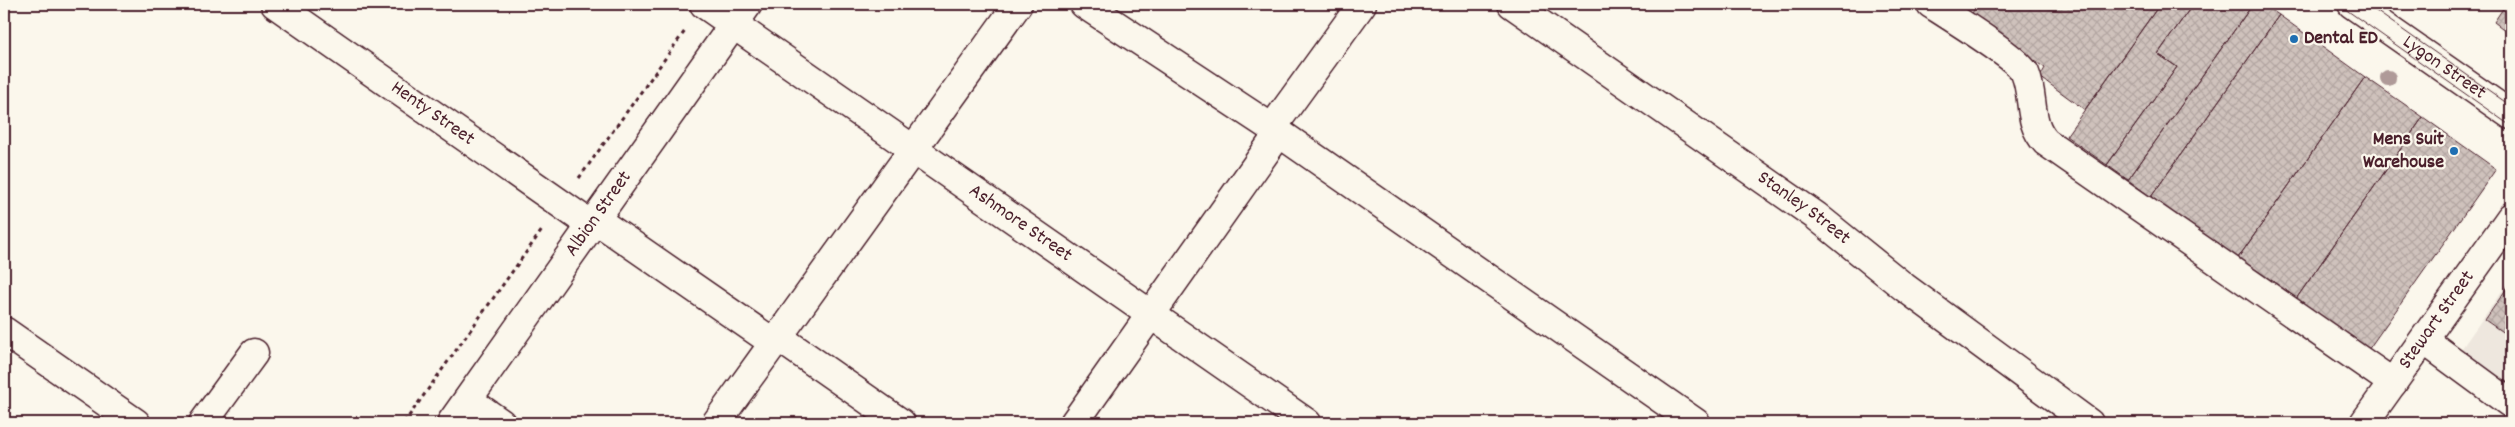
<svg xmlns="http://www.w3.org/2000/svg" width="2515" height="427" viewBox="0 0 2515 427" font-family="Dekko,sans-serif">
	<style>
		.built { fill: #eee7de }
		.building { fill: url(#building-cross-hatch); stroke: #4a1f2b }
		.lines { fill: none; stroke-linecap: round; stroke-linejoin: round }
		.minor-casing { stroke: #4a1f2b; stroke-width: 31 }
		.path { stroke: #4a1f2b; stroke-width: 3; stroke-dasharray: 4 4; stroke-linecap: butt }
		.minor { stroke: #fbf7ec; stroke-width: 28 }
		.tram { stroke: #4a1f2b; stroke-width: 1 }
		.tree { fill: #af9a98 }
		.poi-dot { fill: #1f6fb2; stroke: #fbf7ec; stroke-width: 2 }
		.labels { text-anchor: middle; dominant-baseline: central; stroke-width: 4.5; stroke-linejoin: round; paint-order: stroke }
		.poi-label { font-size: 20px; font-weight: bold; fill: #4a1f2b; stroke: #fbf7ec; text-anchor: start }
		.street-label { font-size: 20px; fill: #4a1f2b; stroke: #fbf7ec }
	</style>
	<defs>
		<pattern id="building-cross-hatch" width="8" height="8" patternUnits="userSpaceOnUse" patternTransform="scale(1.25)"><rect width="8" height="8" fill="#cfc2bc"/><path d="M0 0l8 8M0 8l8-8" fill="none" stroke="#b3a6a2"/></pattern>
	</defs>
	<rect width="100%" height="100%" fill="#fbf7ec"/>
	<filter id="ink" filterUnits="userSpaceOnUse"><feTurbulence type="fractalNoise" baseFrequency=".02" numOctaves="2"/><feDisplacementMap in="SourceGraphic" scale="10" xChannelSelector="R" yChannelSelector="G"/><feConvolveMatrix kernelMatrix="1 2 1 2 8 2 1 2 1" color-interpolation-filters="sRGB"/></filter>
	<g filter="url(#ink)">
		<path class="built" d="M2511,278V397L2455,358Z"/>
		<path class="building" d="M1978,4H2160L2085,110L2040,77L2045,68L1970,16Z
			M2160,4H2193L2158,54L2177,67L2107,165L2066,136Z
			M2193,4H2253L2128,180L2107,165L2177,67L2158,54Z
			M2253,4H2262L2279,15L2151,197L2128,180Z
			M2499,4H2511L2510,34L2494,22L2504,7Z
			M2279,15L2365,77L2238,258L2151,197Z
			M2365,77L2423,117L2296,299L2238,258Z
			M2423,117L2496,169L2368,350L2296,299Z
			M2511,282V338L2485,320Z"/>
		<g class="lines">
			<g class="minor-casing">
				<g id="minor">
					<path id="s1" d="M275,4L591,225"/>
					<path id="s2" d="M704,4L1307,423"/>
					<path d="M1084,4L1272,128L1696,423"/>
					<path id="s3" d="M1512,4L1816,216L1904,287L2089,423"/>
					<path d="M1931,4C1948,15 2019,59 2025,73C2035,97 2027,122 2046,142L2393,383"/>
					<path id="s4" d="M2352,4L2511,115"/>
					<path d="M1272,128L1362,4"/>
					<path d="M595,219L774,343"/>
					<path d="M4,331L136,423"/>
					<path d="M778,337L901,423"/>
					<path d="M2424,340L2511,404"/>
					<path d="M468,400L501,423"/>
					<path d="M203,423L254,353"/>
					<path id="s5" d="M451,423L748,4"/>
					<path d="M716,423L1018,4"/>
					<path d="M1074,423L1279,133"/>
					<path id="s6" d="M2364,423L2511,217"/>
				</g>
			</g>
			<path class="path" d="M579,178L685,31
				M404,423L542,230"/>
			<use href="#minor" class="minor"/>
			<path class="tram" d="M2338,4L2511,126
				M2366,4L2511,106"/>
		</g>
		<circle class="tree" cx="2388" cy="78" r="8"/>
	</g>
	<g class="poi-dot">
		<circle cx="2294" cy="39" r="5"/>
		<circle cx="2454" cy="151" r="5"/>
	</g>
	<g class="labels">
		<g class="poi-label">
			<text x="2304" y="39">Dental ED</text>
			<text x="2444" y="140" text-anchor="end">Mens Suit<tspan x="2444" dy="23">Warehouse</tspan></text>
		</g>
		<g class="street-label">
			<text stroke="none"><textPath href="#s4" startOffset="112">Lygon Street</textPath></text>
			<text stroke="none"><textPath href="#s1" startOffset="192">Henty Street</textPath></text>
			<text stroke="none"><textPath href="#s3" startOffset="356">Stanley Street</textPath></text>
			<text stroke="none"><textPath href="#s5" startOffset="256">Albion Street</textPath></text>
			<text stroke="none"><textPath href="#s2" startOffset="385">Ashmore Street</textPath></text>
			<text stroke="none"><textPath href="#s6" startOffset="126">Stewart Street</textPath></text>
		</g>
	</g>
	<rect width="2515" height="427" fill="none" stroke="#fbf7ec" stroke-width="20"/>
	<rect x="10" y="10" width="2495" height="407" fill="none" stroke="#4a1f2b" stroke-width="2" filter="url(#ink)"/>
</svg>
